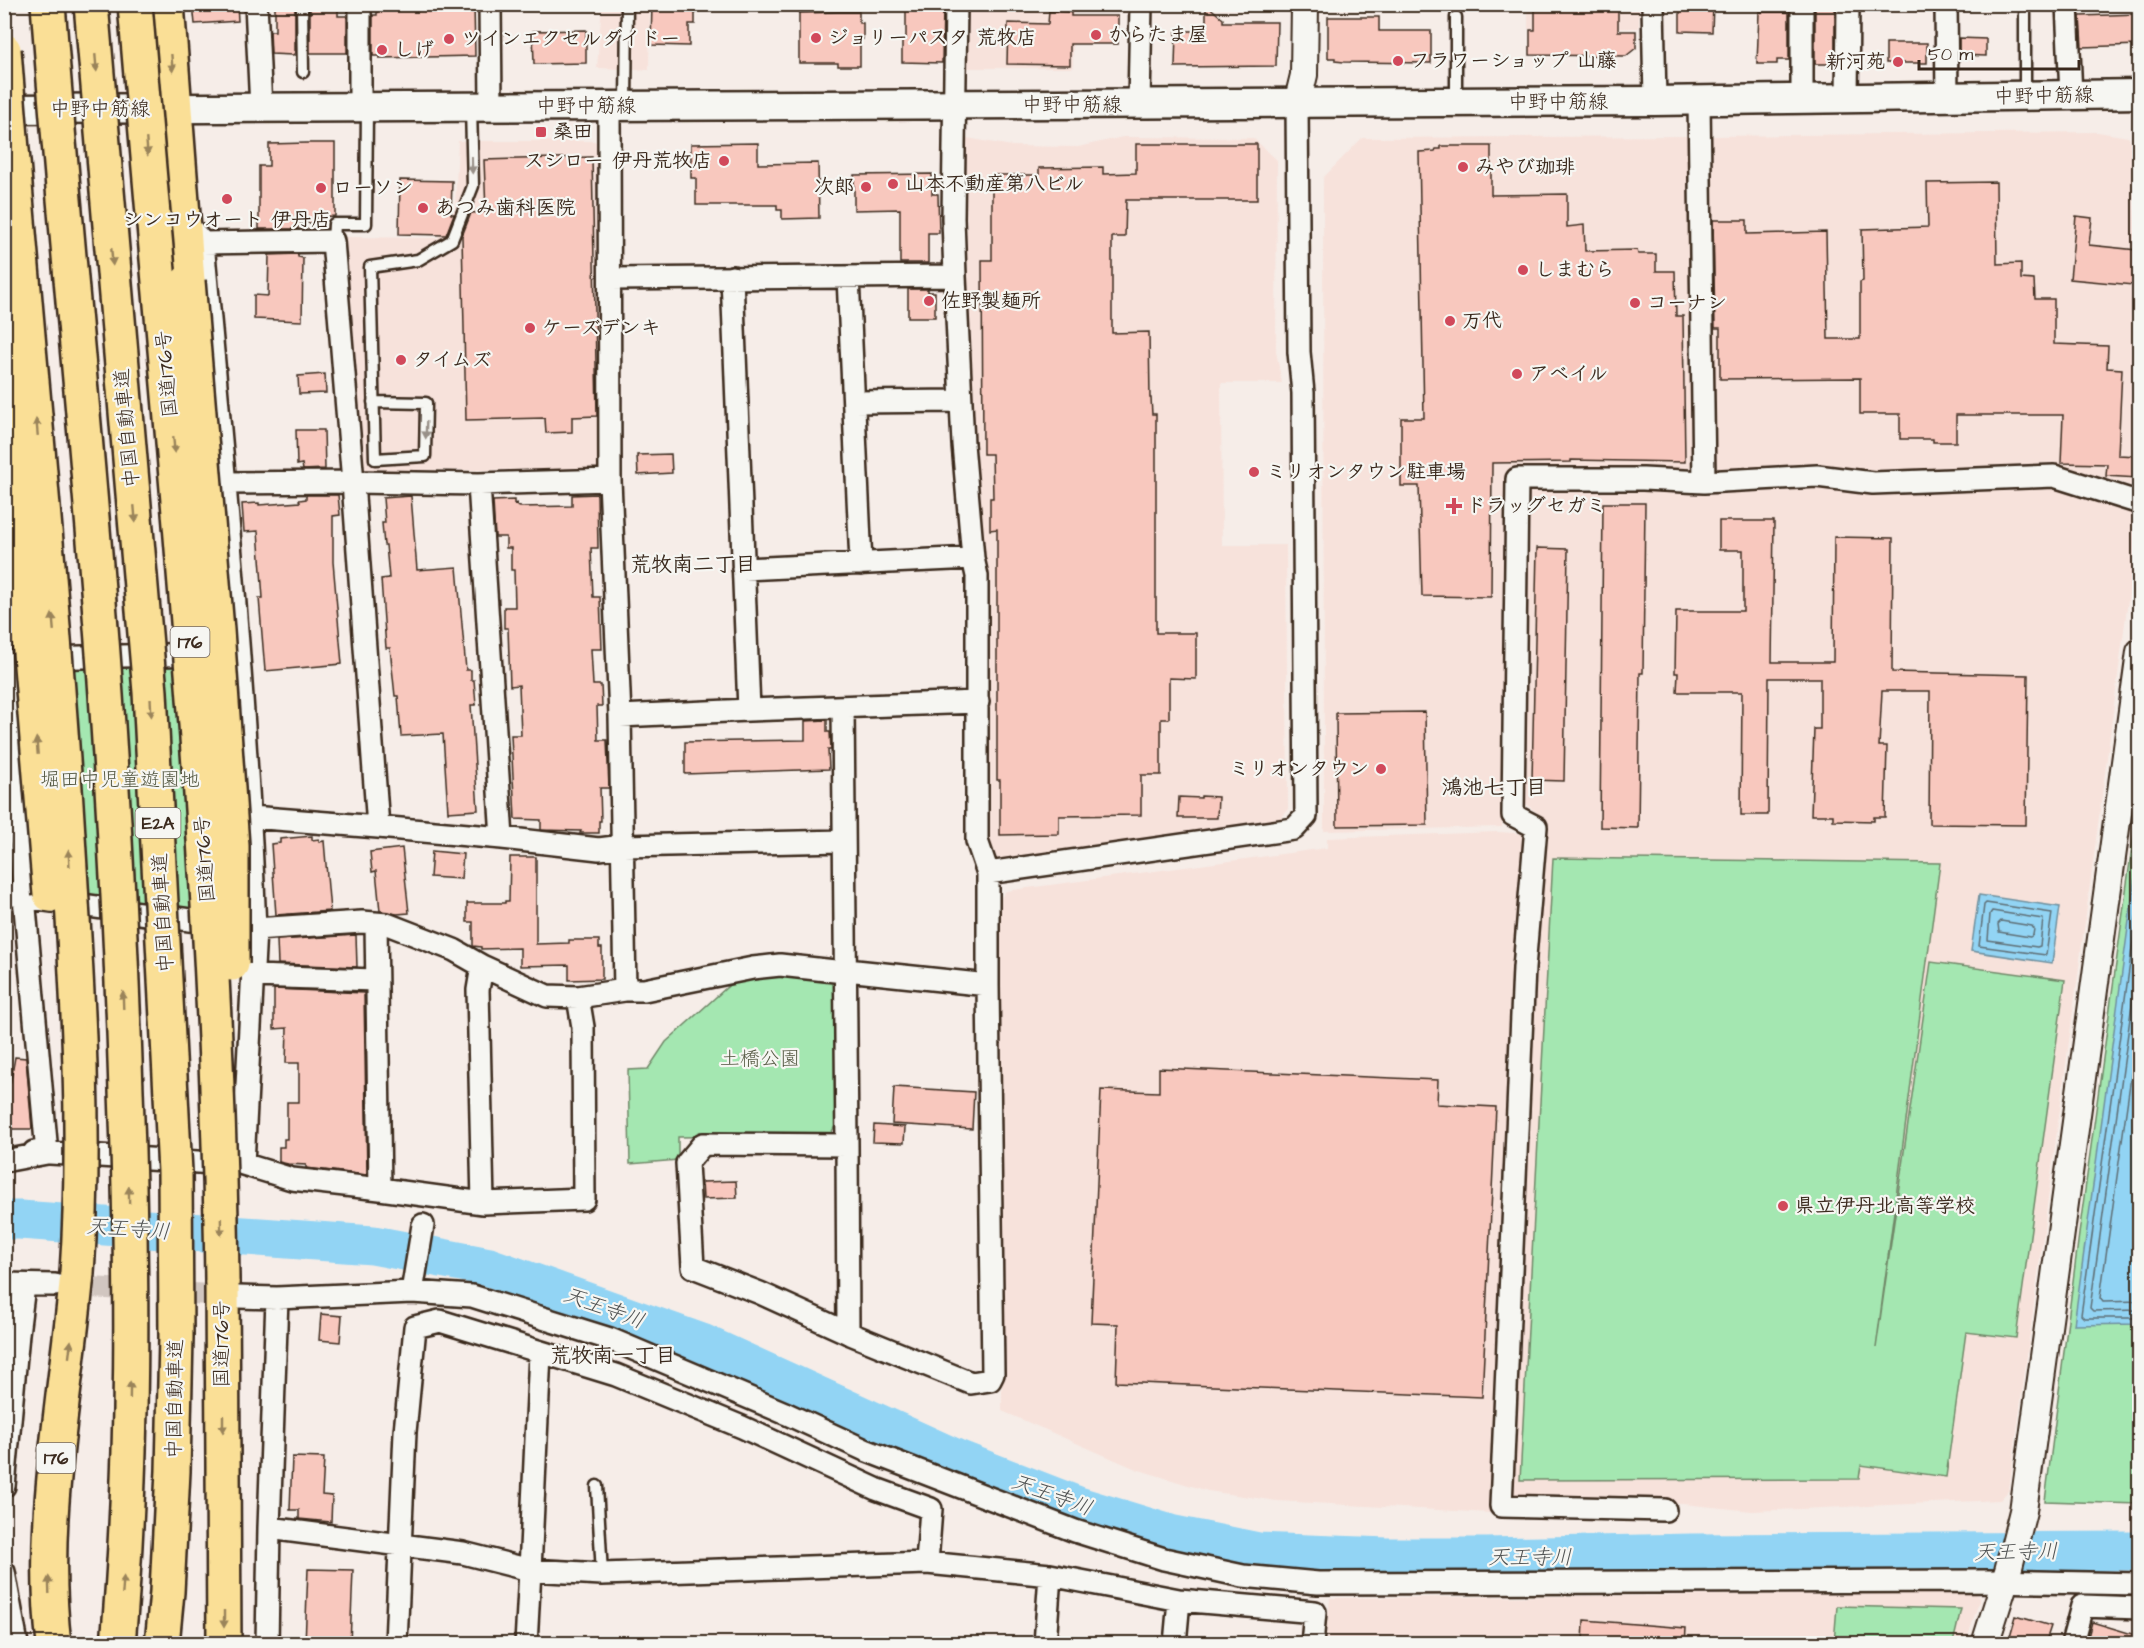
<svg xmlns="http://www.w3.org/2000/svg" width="2144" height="1648" viewBox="0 0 2144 1648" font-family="'Architects Daughter','Klee One',sans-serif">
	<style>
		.built { fill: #f7e2db }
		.green { fill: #a4e7b1; stroke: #708868; stroke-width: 1.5 }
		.water { fill: #92d4f4; stroke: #6f909e; stroke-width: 1.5 }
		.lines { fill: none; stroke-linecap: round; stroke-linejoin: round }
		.shore { stroke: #5e6e74; stroke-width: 1.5 }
		.river { stroke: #92d4f4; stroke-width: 39 }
		.building { fill: #f8c8be; stroke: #3b2a1e; stroke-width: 1.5 }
		.minor-tunnel { stroke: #d1c6c0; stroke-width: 21; stroke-dasharray: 21 10; stroke-linecap: butt }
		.service-casing { stroke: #3b2a1e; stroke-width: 15 }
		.minor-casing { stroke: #3b2a1e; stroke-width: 26 }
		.tertiary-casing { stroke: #3b2a1e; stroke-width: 30 }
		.secondary-casing { stroke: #3b2a1e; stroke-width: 33 }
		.trunk-casing { stroke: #3b2a1e; stroke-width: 38 }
		.service { stroke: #f6f6f2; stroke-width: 10 }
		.minor { stroke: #f6f6f2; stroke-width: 21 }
		.tertiary { stroke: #f6f6f2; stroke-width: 26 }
		.secondary { stroke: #f6f6f2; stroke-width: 28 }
		.trunk { stroke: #fadf96; stroke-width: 33 }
		.trunk-bridge-casing { stroke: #3b2a1e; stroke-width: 38; stroke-linecap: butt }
		.motorway-bridge-casing { stroke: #3b2a1e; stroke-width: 38; stroke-linecap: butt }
		.trunk-bridge { stroke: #fadf96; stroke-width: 33 }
		.motorway-bridge { stroke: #fadf96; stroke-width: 33 }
		.oneway { fill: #9a845a }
		.oneway2 { fill: #989088 }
		.poi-dot { fill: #d1495b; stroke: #f6f6f2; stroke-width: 2 }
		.labels { text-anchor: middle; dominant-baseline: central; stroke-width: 4.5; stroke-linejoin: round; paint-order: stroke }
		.shield { fill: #f6f6f2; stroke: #73675e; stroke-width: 1.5 }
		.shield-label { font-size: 18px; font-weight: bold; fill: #3b2a1e }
		.poi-label { font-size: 20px; font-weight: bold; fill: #3b2a1e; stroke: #f6f6f2; text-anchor: start }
		.street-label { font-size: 20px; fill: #3b2a1e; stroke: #f6f6f2 }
		.park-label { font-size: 20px; fill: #555943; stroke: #f6f6f2 }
		.neighbourhood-label { font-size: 21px; font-weight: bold; fill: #3b2a1e; stroke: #f6f6f2 }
		.water-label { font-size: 21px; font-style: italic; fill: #515454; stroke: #f6f6f2 }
	</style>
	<rect width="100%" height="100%" fill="#f6ede8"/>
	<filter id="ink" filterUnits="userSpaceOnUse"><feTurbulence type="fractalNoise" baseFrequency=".0167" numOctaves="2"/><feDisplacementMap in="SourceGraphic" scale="12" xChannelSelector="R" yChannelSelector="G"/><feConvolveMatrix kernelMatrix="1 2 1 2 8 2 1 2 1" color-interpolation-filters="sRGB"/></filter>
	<g filter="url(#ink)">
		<path class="built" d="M602,5H650L649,70L597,68Z
			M1528,5H1639V28L1528,29Z
			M1073,10V68H967V11Z
			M2098,132L2128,137L2130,140L2139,286V488L2053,463L1885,474L1716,472L1710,470L1709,136Z
			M1691,136L1699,477L1651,470L1510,469L1502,827L1324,831L1323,178L1362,138Z
			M1123,137L1253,138L1277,160L1276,351L1282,383H1221L1222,545H1286L1288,809L1276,824L1002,861L993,857L986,839V573L971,444L965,140L967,138L1012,146L1078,147Z
			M458,141H595L599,145L601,466L597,469L366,471L362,468L344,237L437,238L455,209Z
			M1535,482L1703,490L2057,484L2137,511L2135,548L2009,1490L2000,1500L1752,1511L1683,1504L1516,1501L1509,1490L1531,923L1544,818L1521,800L1523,489Z
			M1498,832L1527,834L1491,1513L1277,1501L1208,1491L1136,1469L1002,1411L999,900L1006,891L1327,848V838Z
			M1975,1593L1980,1598L1966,1643L1325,1644L1330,1598Z"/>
		<path class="green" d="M210,660L220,918L33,895L20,666Z
			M2139,796V1504L2045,1501L2079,1234Z
			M1553,858L1940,863L1876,1348L1931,962L2065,980L2016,1338L1966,1332L1946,1477L1861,1465L1859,1479L1520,1480Z
			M774,970L829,977L837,985L836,1124L830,1135L678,1137V1160L630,1164L628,1070L648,1069L666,1042L736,979Z
			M1837,1606L1961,1609L1953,1643H1834Z"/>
		<path class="water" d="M2139,847V1324L2074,1325Z
			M1979,895L2060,907L2052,963L1971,951Z"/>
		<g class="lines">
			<path class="shore" d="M2140,891L2081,1315L2084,1318H2140
				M1986,903L2052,913L2046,955L1979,946L1984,905Z
				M1992,911L2043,919L2040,946L2037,947L1988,940L1990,914Z
				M2001,921L2032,926L2034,929L2033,935L2030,937L1999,932L1998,924Z
				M2140,946L2090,1308L2093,1311L2140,1310
				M2140,1012L2100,1298L2103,1302L2140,1301"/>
			<path class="river" d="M4,1220H20L373,1245L489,1267L702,1343L957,1459L1078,1506L1170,1534L1259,1552L1387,1557H1486L1692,1553L2140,1551"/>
		</g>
		<path class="building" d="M193,4H237L238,21L195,24Z
			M275,4H295V53L293,55L271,54L270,31H275Z
			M310,4H338V16H347V53H310Z
			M377,4H474L475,56L379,58V56H373V15H377Z
			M652,4H695V24H689V46L651,45Z
			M906,4H943L942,63L902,62V41L906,40Z
			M1206,4L1223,19V22H1277L1276,66L1175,67L1176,31H1206Z
			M1535,4H1618V31H1636V48L1626,56L1530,55V30H1535Z
			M1680,4H1713L1712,32L1680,31Z
			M1815,4H1835V64H1815Z
			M1049,11L1071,12V16H1118V44H1070V65L1007,64L1008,23L1048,24Z
			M838,12H859V23H863V39H860V66H838V63H799V13Z
			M1759,12H1789V60H1777V64H1757Z
			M2139,14V45L2082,47L2080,16Z
			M1328,17H1379V31H1431V63L1344,62L1335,61V58H1328Z
			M586,30V63L534,64L533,31Z
			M1959,38L1986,39V56L1959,55Z
			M1886,43H1927V63H1886Z
			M307,143H335V216L317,217V223H298V229H259V166H269V144Z
			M758,143V164L818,163L819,218L782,219V210H777V205H696V178H691V144Z
			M1136,144H1257V200H1126L1125,237H1112V333L1149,332L1150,398H1151L1152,414H1156V633H1196V679L1169,678V719H1161V775H1141V815L1059,816V834L1000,835V780H997V529L990,530V498H993L992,454H983L982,260H992V175H1039V168L1103,167V174L1136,173Z
			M1441,146H1491V195L1567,194V227L1584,225L1585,251L1637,250L1638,254H1656V271H1675L1676,316H1683L1685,462L1571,460V462L1492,463L1491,597L1422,596L1419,486H1401V418H1424L1419,152L1435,151L1436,149H1441Z
			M592,157L597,416L572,417V432L546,433L545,418L466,420L462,236L471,213L486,212L484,160Z
			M932,174V194H938L939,233H928V263H900V209L854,210V175Z
			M400,180L452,181L451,214H454L446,235L399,234Z
			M1996,182L1997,264L2021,263V279L2034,280L2035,299H2054V344L2108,346L2107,368L2122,369L2118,455L2139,456L2138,478L2106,476L2107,464L2061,463L2063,415H1956V442H1933V439H1900V414H1860V378L1720,379V328H1715L1713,220H1747V234L1826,232L1828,339H1860V282L1863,281L1862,229L1928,227L1927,183Z
			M2076,216L2092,218L2089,245L2137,250L2133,285L2070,279Z
			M298,254V257L303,258L302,321L254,319V295L268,296L269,255Z
			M908,289H928V292H935V317H908Z
			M325,374L326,393L299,394L298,376Z
			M296,430H324L325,469L303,470L302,464L297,465Z
			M671,454L672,473L638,475L637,455Z
			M597,494L598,548H591L593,597H600L602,649H591L593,685H601L602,706H597L598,740H607L609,788H600L601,821H599V833H580L581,831L541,830V820L515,819L511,735H521L519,685L510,686L508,628H504V607H515L514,570H511V548H506V537H495L493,501L514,500V504L517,503V506L520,507L572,506V495Z
			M306,495H338L340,515L333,516V562L342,664L265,671L259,598H263L258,531L244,532L242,504L259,503V505L300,502L299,500L306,499Z
			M411,496L417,570L457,567L466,670H471V680H474L476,705H471L478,810L448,812L443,734L401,736L398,696H395L390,648H386L383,607L381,579L389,578L386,545H384L382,523H385L383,498Z
			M1603,503H1645L1643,673H1640L1638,828L1600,827Z
			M1719,521H1774L1772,662H1833L1834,537L1893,538L1892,672L2028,675L2026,825L1929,824L1930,691H1882L1879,746H1887L1885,817H1874V821L1833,820V815H1811L1814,729H1820V678H1769L1768,815H1741L1742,692H1677L1678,673H1675L1676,611H1743V550H1719Z
			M1537,548L1568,549L1564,781L1532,780Z
			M1425,712L1427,825L1337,826L1336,713Z
			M827,720V732H830L831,750H828L829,769L685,774V742L805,740V721Z
			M1201,796L1218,797L1217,818H1178L1179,797L1201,798Z
			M312,836V840L319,839V842L324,841L330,911L276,915L271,844L280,843V839Z
			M402,848L409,913L397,914L380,911L376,871L372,872L370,852Z
			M432,851L463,854L461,879L430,877Z
			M510,857H536V944L569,943V940H599V948H602V979L569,980V965L520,966V948L481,949V947L473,946V922H467V903H505V901H509Z
			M356,935L357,967L278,964L277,940Z
			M274,989L364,993L367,1175L306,1168V1165L288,1164L279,1162V1147H284V1139H287V1102H299V1063H286L287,1028L274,1029Z
			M15,1057L26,1058L32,1129H10V1085Z
			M1159,1068L1438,1080L1437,1104L1496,1107L1482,1397L1116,1382L1118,1324L1091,1323L1101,1090L1159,1092Z
			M894,1087L974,1092L972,1129L892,1124Z
			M874,1125L905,1127L904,1143L873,1142Z
			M736,1181L737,1198L703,1199L702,1182Z
			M321,1314L342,1316L340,1342L319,1340Z
			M292,1457L324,1458L322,1495L332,1496L331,1522L299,1519V1510H290Z
			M308,1569L353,1570L350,1644H305Z
			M2016,1616L2051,1626L2045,1644H2008Z
			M1584,1620L1686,1628L1685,1644H1583Z
			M2092,1622L2139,1636V1644H2086Z"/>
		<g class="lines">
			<path class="minor-tunnel" d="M64,1286L234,1296"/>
			<g class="service-casing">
				<path id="service" d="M302,4L303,72
					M1456,17V101
					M2025,94V14
					M626,106L627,4
					M333,241L334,224H366L367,108
					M373,402L426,403L425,456L375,459L370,267L418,260L452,240L473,186L471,108
					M597,1486L602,1574"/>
			</g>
			<g class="minor-casing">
				<path id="minor" d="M256,4L261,108
					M490,4L491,106
					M1653,4L1655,101
					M1802,4V99
					M1946,4L1947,98
					M2067,4L2071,96
					M1847,99L1848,4
					M1699,101L1704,482
					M1139,104L1141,4
					M609,107L610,480L620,716L625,990
					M360,108V4
					M183,219L203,243C224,471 246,700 255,929L362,922L387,924L454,950L482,966L478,990L483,1203
					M203,243L333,241L353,482L225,483
					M955,276L963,444L973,558
					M848,277L861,564
					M611,279L955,276L953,218L956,4
					M854,402L961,401
					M479,484L502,838
					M4,583L24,897L47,1153L4,1161
					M43,658L201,654
					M843,707L847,1145L703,1144L687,1163L693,1267L760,1293L848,1333L971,1383L990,1380L993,1374L988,985
					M749,710L978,702
					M620,716L749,710L732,277
					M251,817L378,827L353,482L479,484L610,480
					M378,827L502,838L599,849L623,846L843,841
					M988,873L1294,829L1306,816L1303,393L1299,352L1297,104
					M4,893L24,897L255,929L243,1164L292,1179L380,1189
					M376,924L380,1189L483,1203L584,1199L583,1027L578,997L625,990H644L753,968L780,965L844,972L856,971L988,985V873L977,841V576L973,558L743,569
					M482,966L547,996L578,997
					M254,976L375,980
					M847,1145L848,1333
					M34,1152L230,1164
					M4,1284L55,1285
					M412,1292L423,1225
					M238,1297L277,1298L412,1292L472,1296L610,1339L787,1414L865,1450L1075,1531L1164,1559L1243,1576L1318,1583L1988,1581L2140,1584
					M540,1353L530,1570L602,1574L927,1563L1050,1575L1179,1600L1315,1612L1312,1644
					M4,1486L18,1334L24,1286
					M1665,1510L1501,1506L1524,968L1536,827L1513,815L1517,479H1643L1704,482L1817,476L1873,483L2054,476L2140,503
					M269,1528L277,1298
					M4,1572L17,1644
					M267,1644L269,1528L463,1553L530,1570L526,1644
					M396,1644L405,1432L415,1327L440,1321L616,1375L742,1427L876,1489L931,1509L927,1563
					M1045,1644L1050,1575
					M1175,1644L1179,1600
					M2072,1644L2082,1606L2140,1608"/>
			</g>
			<g class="tertiary-casing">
				<path id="tertiary" d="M1297,104L1304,75L1305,4
					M1985,1644L2008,1571L2023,1511L2140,652"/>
			</g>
			<g class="secondary-casing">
				<path id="secondary" d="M4,109L1655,101L2140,94"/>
			</g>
			<g class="trunk-casing">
				<path id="trunk" d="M167,4L188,281
					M222,1281L224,1644
					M54,1644C39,1520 66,1396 77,1273"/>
			</g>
			<use href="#service" class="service"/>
			<use href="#minor" class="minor"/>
			<use href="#tertiary" class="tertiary"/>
			<use href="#secondary" class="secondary"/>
			<use href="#trunk" class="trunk"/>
			<g class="trunk-bridge-casing">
				<path id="trunk-bridge" d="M135,4C170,430 217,854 222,1281
					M4,50C24,312 52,574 68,836C77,982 87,1128 77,1273
					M188,281L217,630L232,846V964
					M4,340L50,895"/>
			</g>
			<g class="motorway-bridge-casing">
				<path id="motorway-bridge" d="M48,4C65,235 90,465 106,695C115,827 122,959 126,1091C133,1275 134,1460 118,1644
					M91,4L150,692L175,1172L176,1337L173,1471L167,1592L162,1644"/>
			</g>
			<use href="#trunk-bridge" class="trunk-bridge"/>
			<use href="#motorway-bridge" class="motorway-bridge"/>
		</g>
		<defs><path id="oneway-solid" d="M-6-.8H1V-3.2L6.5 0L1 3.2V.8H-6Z" transform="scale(1.5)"/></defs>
		<g class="oneway">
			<use href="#oneway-solid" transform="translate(96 63) rotate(85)"/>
			<use href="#oneway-solid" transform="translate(172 63) rotate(86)"/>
			<use href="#oneway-solid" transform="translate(147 147) rotate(85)"/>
			<use href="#oneway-solid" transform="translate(112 257) rotate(85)"/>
			<use href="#oneway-solid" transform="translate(37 427) rotate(-95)"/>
			<use href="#oneway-solid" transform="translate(174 445) rotate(85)"/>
			<use href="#oneway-solid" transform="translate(135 514) rotate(85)"/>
			<use href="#oneway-solid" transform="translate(53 622) rotate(-95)"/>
			<use href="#oneway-solid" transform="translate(151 708) rotate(87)"/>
			<use href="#oneway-solid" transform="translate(37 746) rotate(-95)"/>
			<use href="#oneway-solid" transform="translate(69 858) rotate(-93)"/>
			<use href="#oneway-solid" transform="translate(123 1000) rotate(-92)"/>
			<use href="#oneway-solid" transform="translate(129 1195) rotate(-91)"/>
			<use href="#oneway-solid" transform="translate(221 1227) rotate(89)"/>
			<use href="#oneway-solid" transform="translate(70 1349) rotate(-83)"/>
			<use href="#oneway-solid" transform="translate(130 1390) rotate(-89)"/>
			<use href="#oneway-solid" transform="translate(223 1424) rotate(90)"/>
			<use href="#oneway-solid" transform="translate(49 1585) rotate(-92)"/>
			<use href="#oneway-solid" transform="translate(123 1585) rotate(-86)"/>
			<use href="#oneway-solid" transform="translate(224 1619) rotate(90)"/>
		</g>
		<g class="oneway2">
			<use href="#oneway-solid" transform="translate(472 165) rotate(88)"/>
			<use href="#oneway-solid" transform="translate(426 430) rotate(92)"/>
		</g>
	</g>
	<g class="poi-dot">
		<circle cx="1096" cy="35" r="6"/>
		<circle cx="816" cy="38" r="6"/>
		<circle cx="449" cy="39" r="6"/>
		<circle cx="382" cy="50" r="6"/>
		<circle cx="1398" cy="61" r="6"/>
		<circle cx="1898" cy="62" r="6"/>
		<rect x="535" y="126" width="12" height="12" rx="3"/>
		<circle cx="724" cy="161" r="6"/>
		<circle cx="1463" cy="167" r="6"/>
		<circle cx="893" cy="184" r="6"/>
		<circle cx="866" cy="187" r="6"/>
		<circle cx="321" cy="188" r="6"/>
		<circle cx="227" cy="199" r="6"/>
		<circle cx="423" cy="208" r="6"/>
		<circle cx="1523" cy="270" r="6"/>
		<circle cx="929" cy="301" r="6"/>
		<circle cx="1635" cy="303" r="6"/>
		<circle cx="1450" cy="321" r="6"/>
		<circle cx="530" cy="328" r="6"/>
		<circle cx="401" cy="360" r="6"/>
		<circle cx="1517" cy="374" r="6"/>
		<circle cx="1254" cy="472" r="6"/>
		<path d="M1451 497h6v6h6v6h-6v6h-6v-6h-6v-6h6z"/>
		<circle cx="1381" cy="769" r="6"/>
		<circle cx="1783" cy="1206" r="6"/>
	</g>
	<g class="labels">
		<g class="shield">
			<rect x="170.5" y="627" width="39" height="30" rx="4.5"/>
			<rect x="135.5" y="808" width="45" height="30" rx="4.5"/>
			<rect x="36.5" y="1443" width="39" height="30" rx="4.5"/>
		</g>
		<g class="shield-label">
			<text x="190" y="642">176</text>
			<text x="158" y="823">E2A</text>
			<text x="56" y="1458">176</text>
		</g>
		<g class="poi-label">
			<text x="1108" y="35">からたま屋</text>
			<text x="828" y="38">ジョリーパスタ 荒牧店</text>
			<text x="461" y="39">ツインエクセルダイドー</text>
			<text x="394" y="50">しげ</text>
			<text x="1410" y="61">フラワーショップ 山藤</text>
			<text x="1886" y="62" text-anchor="end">新河苑</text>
			<text x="553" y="132">桑田</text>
			<text x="712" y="161" text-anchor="end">スシロー 伊丹荒牧店</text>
			<text x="1475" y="167">みやび珈琲</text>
			<text x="905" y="184">山本不動産第八ビル</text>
			<text x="854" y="187" text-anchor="end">次郎</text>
			<text x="333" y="188">ローソン</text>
			<text x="435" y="208">あつみ歯科医院</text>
			<text x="227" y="220" text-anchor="middle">シンコウオート 伊丹店</text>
			<text x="1535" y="270">しまむら</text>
			<text x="941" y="301">佐野製麺所</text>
			<text x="1647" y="303">コーナン</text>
			<text x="1462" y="321">万代</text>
			<text x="542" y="328">ケーズデンキ</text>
			<text x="413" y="360">タイムズ</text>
			<text x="1529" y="374">アベイル</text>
			<text x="1266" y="472">ミリオンタウン駐車場</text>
			<text x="1466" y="506">ドラッグセガミ</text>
			<text x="1369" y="769" text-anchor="end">ミリオンタウン</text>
			<text x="1795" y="1206">県立伊丹北高等学校</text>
		</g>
		<g class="street-label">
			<text transform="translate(2044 96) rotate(-1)">中野中筋線</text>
			<text x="1558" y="102">中野中筋線</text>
			<text x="1072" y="105">中野中筋線</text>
			<text x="586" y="106">中野中筋線</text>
			<text x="100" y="109">中野中筋線</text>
			<text transform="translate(167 374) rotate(-95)">国道176号</text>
			<text transform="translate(127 428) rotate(-95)">中国自動車道</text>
			<text transform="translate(205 859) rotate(-94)">国道176号</text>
			<text transform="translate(163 913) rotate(-93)">中国自動車道</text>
			<text transform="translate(222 1344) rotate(-90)">国道176号</text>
			<text transform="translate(175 1399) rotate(-89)">中国自動車道</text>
		</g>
		<g class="park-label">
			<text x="120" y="780">堀田中児童遊園地</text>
			<text x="760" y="1059">土橋公園</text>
		</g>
		<g class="neighbourhood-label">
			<text x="693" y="564">荒牧南二丁目</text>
			<text x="1494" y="787">鴻池七丁目</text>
			<text x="613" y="1355">荒牧南一丁目</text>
		</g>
		<g class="water-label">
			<text transform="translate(128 1229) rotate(4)">天王寺川</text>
			<text transform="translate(604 1308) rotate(20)">天王寺川</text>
			<text transform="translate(1052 1495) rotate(20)">天王寺川</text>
			<text transform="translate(2016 1552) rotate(-1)">天王寺川</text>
			<text x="1530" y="1557">天王寺川</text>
		</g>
	</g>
	<rect width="2144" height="1648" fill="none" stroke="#f6f6f2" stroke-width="24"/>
	<rect x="12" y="12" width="2120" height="1624" fill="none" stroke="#3b2a1e" stroke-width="2" filter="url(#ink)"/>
	<path d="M1919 60v9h160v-9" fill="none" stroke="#3b2a1e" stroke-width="3"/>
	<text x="1928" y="60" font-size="18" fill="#3b2a1e" stroke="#f6f6f2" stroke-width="4.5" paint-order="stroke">50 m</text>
</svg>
